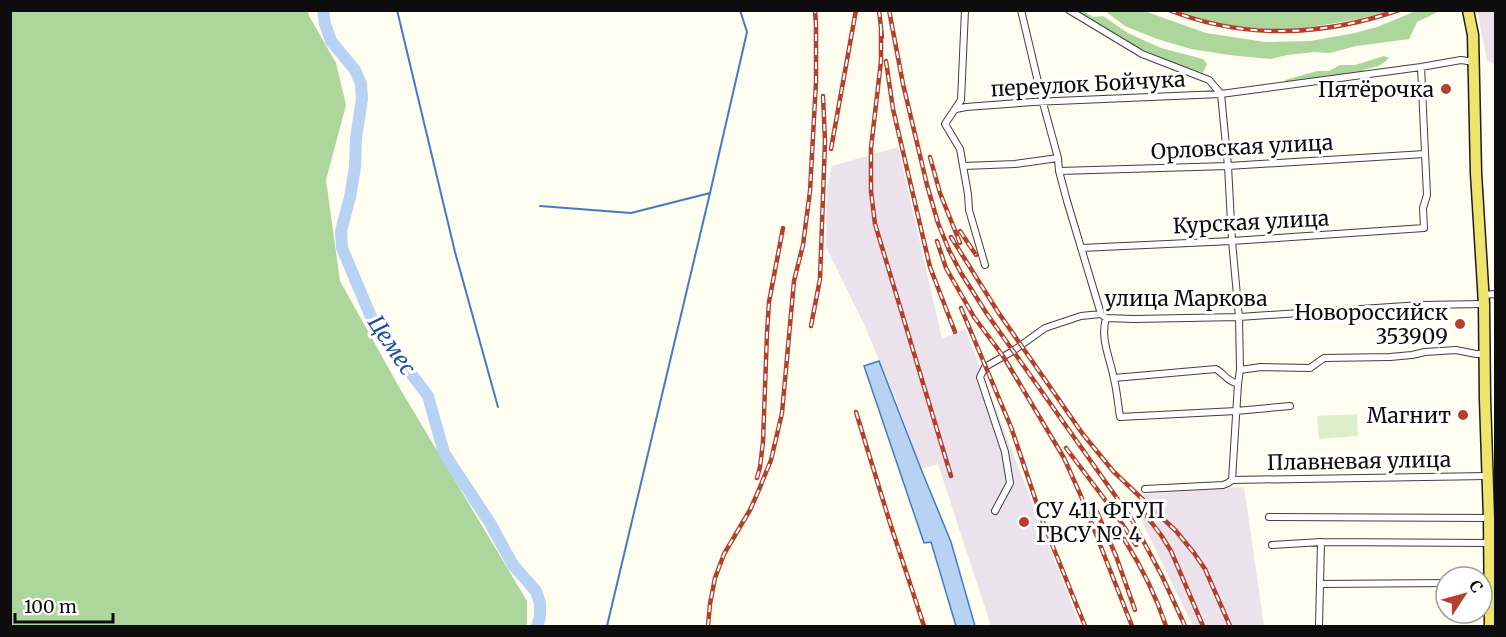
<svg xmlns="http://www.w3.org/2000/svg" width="1506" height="637" viewBox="0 0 1506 637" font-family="Merriweather,serif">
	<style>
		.industrial { fill: #ebe2eb }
		.forest { fill: #acd69b }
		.pitch { fill: #dceecc }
		.water { fill: #b7d2f2; stroke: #437bc3; stroke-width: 1.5 }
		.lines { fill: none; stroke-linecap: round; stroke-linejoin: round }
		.stream { stroke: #437bc3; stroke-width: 2 }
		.river { stroke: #b7d2f2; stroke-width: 12 }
		.street-casing { stroke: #404040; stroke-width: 8 }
		.primary-casing { stroke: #1e1e1e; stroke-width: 13 }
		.street { stroke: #fff; stroke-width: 6 }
		.primary { stroke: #efe56e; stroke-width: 10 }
		.rail-casing { stroke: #b43f2f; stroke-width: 4.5 }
		.rail { stroke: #fff; stroke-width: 2; stroke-dasharray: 7; stroke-linecap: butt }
		.poi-dot { fill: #b43f2f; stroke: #fff; stroke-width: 2 }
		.labels { text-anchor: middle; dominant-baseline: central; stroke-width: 6; stroke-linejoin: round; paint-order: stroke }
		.street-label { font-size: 21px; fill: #0d0d0d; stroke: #fff }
		.poi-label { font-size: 21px; fill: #0d0d0d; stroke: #fff; text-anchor: end }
		.water-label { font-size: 22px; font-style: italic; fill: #204e96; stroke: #fff }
	</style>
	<rect width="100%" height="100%" fill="#fefdef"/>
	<path class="industrial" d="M1478,11H1495V65L1487,60L1478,15Z
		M898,147L942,339L965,329L1080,626H991L938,464L921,469L895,397L863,322L826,247L827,187L832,166Z
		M1244,487L1264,626H1193L1134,505L1145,494Z"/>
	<path class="forest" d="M10,11H308L309,16L336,63L346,105L326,180L340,281L399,387L527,601V626H11Z
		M1075,11H1084L1093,17L1103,16L1128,33L1161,48L1203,59L1207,64L1203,73L1174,63L1139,48Z
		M1105,11H1144L1206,33L1265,42L1310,41L1355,33L1377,27L1416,11H1440L1417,22L1409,39L1356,46L1330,53L1314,52L1287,55L1271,59L1229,55L1191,49L1157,39L1125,26Z
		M1168,11L1389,10V11L1359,19L1294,30L1236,27L1195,20Z
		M1384,56L1389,58C1381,67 1374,67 1364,70C1363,71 1355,75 1354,76L1285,84V80L1317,71H1329L1340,65H1355Z"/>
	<path class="pitch" d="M1357,414L1358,436L1319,439L1317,416Z"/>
	<path class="water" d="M879,361L921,469L951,542L975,626H956L931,542L924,543L864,366Z"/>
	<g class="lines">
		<path class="stream" d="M397,10L455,252L498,407
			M710,193L747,32L740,10
			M540,206L631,213L710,193L607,626"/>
		<path class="river" d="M323,10L325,24L331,41L355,70L361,84L362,99L356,138L355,167L350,197L341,231L342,248L377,331L391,347L428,396L444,453L490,523L513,565L536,591L540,603V617L537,626"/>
		<g class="street-casing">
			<path id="street" d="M965,10L961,100L945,124L960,149L968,194L969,210L985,265
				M1021,10L1043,103L1058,158L1059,171L1067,201L1101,314
				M1069,10L1142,54L1209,80L1221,94L1421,67L1461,60L1474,62
				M956,109L966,107L1033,102L1221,94L1228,166L1232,241L1239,317L1240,370L1238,384L1232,480L1228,483L1223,485L1145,489
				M964,166L1015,164L1058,158
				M1059,171L1228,166L1425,154
				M1081,248L1232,241L1424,228L1423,208L1427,195L1421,67
				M1483,295L1496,294
				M1106,318C1100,340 1110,357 1114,379C1117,391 1118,404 1120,417L1236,411L1290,406
				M1240,370L1261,367L1310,368L1324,358L1390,357L1412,355L1425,352L1456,350L1476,354H1485
				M1114,378L1216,369C1226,375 1225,380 1238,384
				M1232,480L1487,476
				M995,511L1010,483L1005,452L980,377L985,367L1013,351L1045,328L1081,316L1101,314L1106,318L1134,319L1239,317L1421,305L1484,304
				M1269,517L1489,518
				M1272,545L1321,542L1489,543
				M1321,584L1446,583
				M1319,626L1321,542"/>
		</g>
		<g class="primary-casing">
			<path id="primary" d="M1468,10L1473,35L1476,173L1484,304L1485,399L1489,518L1490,626"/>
		</g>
		<use href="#street" class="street"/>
		<use href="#primary" class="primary"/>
		<g class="rail-casing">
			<path id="rail" d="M879,10L882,37
				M889,10L903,84L927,185L938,223L949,250L961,273L987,314L1131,518L1162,576L1185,626
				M1169,10C1244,40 1324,36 1399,10
				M881,29V61L871,148V191L875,224L951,476
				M886,61L893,109L930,267L955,332
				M831,149L856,10
				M930,157L940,193L960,243
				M960,231L976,255
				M951,237L998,312L1082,433L1113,471L1176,531L1194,553L1205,569L1230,626
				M937,241L946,268L974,317L1003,356L1064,458L1081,496L1132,626
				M961,308L1011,427L1043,522L1085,626
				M811,326L820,279L825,141L823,96
				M856,412L890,523L924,626
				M1066,448L1115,513L1136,545
				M757,478L760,467L763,442L767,333L769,302L783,228
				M1138,505L1161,535L1171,551L1203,626
				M1097,512L1116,556L1135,610
				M1124,539C1141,566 1156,596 1166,626
				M708,626L710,604L715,578L724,554L750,510L758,492L771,460L782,413L794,281L803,245L810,191L816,82V25L815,10"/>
		</g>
		<use href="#rail" class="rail"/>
	</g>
	<g class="poi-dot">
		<circle cx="1446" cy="89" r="6"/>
		<circle cx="1460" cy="324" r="6"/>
		<circle cx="1463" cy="415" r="6"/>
		<circle cx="1024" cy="522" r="6"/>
	</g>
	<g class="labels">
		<g class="street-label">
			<text transform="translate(1088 84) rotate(-3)">переулок Бойчука</text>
			<text transform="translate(1242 147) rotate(-3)">Орловская улица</text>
			<text transform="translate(1251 222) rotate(-3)">Курская улица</text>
			<text x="1186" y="298">улица Маркова</text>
			<text transform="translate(1359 461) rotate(-1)">Плавневая улица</text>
		</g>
		<g class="poi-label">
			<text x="1434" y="89">Пятёрочка</text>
			<text x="1448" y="312">Новороссийск<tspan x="1448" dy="24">353909</tspan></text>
			<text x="1451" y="415">Магнит</text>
			<text x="1036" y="510" text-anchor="start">СУ 411 ФГУП<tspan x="1036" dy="24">ГВСУ № 4</tspan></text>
		</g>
		<g class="water-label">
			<text transform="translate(392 345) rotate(56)">Цемес</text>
		</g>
	</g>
	<rect width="1506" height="637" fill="none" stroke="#0d0d0d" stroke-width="24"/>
	<g transform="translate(1464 595) rotate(54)"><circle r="28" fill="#ffffff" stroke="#9e9e9e" stroke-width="1.5"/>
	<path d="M0-4.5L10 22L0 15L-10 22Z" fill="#b43f2f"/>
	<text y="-9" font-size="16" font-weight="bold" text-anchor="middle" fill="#0d0d0d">С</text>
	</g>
	<path d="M15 613v9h98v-9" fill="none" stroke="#0d0d0d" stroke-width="3"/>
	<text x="24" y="613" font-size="18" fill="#0d0d0d" stroke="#ffffff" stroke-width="4.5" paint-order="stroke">100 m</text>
</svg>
